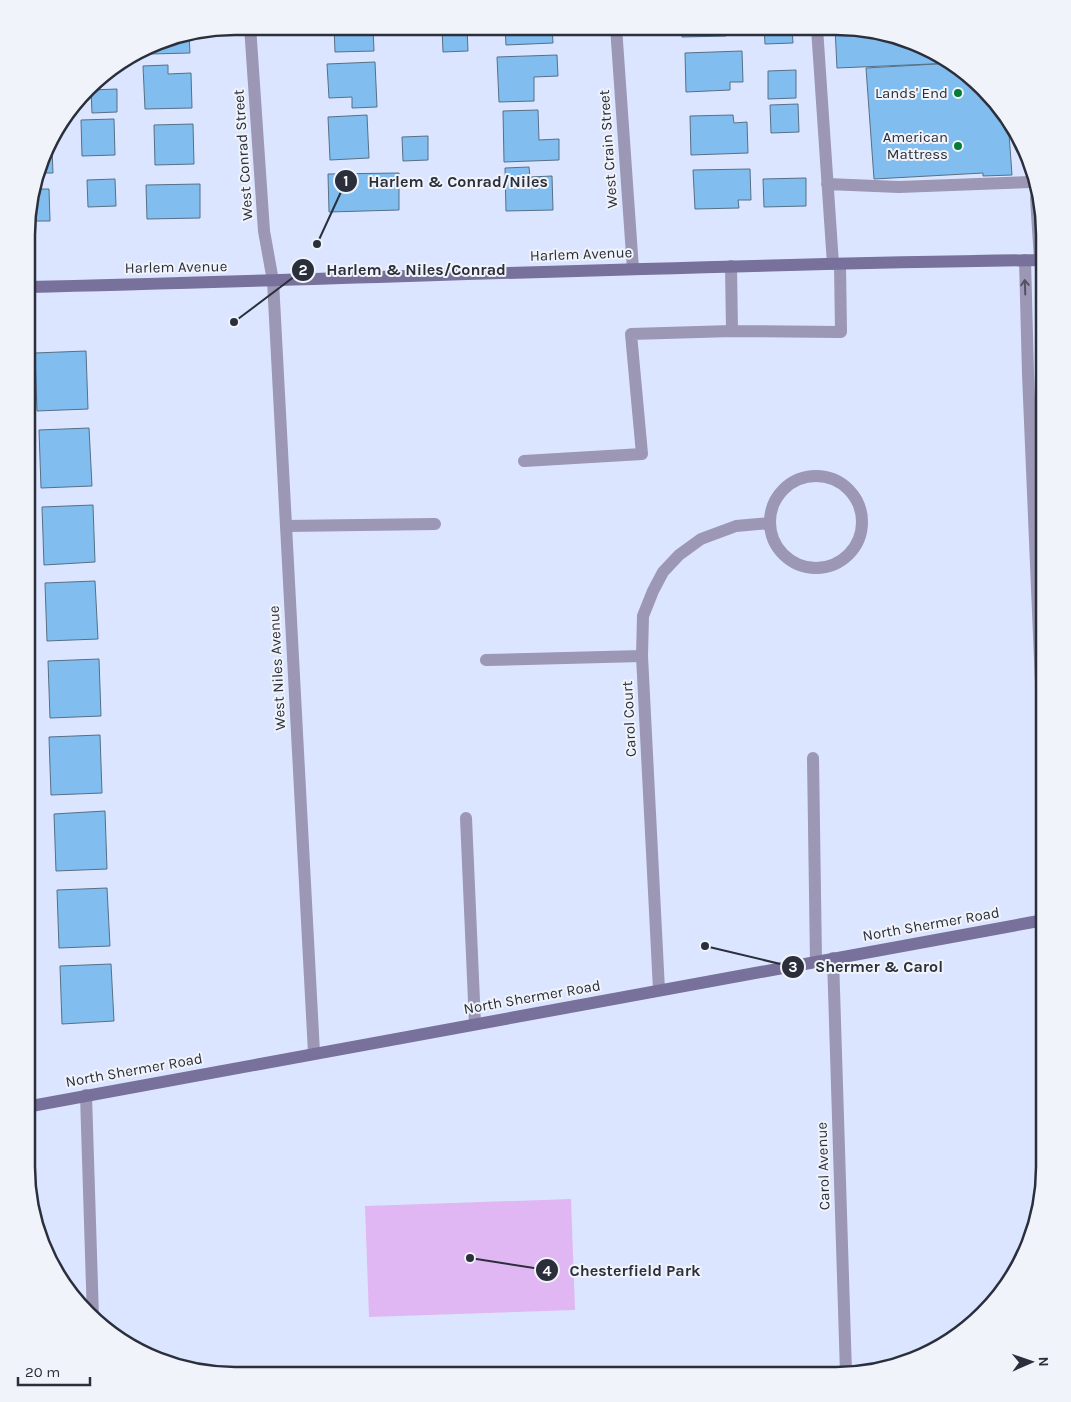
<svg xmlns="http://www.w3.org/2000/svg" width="1071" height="1402" viewBox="0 0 1071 1402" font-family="Karla,sans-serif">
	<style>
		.green { fill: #e0b7f2 }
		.building { fill: #81bdef; stroke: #567085 }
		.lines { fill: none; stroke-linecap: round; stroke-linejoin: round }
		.service { stroke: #9b97b4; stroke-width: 12 }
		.minor { stroke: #9b97b4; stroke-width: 12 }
		.secondary { stroke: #78719b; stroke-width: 12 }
		.oneway { stroke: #525365 }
		.poi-dot { fill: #047e36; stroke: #f0f3f9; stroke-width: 2 }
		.labels { text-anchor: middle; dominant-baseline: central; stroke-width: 4; stroke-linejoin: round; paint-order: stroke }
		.poi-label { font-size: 15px; fill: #2a2f3b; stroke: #f0f3f9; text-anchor: end }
		.street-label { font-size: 15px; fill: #2a2f3b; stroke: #f0f3f9 }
		.rim { fill: none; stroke: #2a2f3b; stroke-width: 2.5 }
		.leader { fill: none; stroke: #2a2f3b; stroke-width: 2 }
		.callout-dot { fill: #2a2f3b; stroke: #f0f3f9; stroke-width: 2 }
		.mark-label { font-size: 15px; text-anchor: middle; font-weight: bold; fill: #fff }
		.callout-label { font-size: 16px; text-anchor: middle; font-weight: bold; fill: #2a2f3b; stroke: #f0f3f9; stroke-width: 4; stroke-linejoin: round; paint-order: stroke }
	</style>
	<rect width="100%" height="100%" fill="#dbe5ff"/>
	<path class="green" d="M571,1199L575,1310L369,1317L365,1206Z"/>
	<path class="building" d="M334,27H373L374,51L335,52Z
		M467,27L468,51L443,52L442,28Z
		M505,27H552L553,43L506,45Z
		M682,28H739H726V36L682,37Z
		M764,28H792L793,43L765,44Z
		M835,28H863L954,63L837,68Z
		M189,34L190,53L151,54V47L168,37Z
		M742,51L743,82H730V90L686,92L685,53Z
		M557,55L558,76L534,77V101L499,102L497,57Z
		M375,62L377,107L352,108V97L329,98L327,64Z
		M954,63L993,98L1008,120L1012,175L983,176V173L874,179L866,68Z
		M168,65V74L191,73L192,108L145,109L143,66Z
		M796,70V98L768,99V71Z
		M117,89V112L92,113L91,90Z
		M798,104L799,132L771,133L770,105Z
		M538,110L539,140L559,139V160L504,162L503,111Z
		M367,115L369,158L330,160L328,117Z
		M733,115L734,123L747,122L748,153L691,155L690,116Z
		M114,119L115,155L82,156L81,120Z
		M193,124L194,164L155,165L154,125Z
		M428,136V160L403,161L402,137Z
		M48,150H52L53,173H40Z
		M529,167L530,177L552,176L553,210L506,211L505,168Z
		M750,169L751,200H738L739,208L695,209L693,170Z
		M399,173V210L329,212L328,174Z
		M806,178V206L764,207L763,179Z
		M115,179L116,206L88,207L87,180Z
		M200,184V218L147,219L146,185Z
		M34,189H49L50,221H28V208Z
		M86,351L88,409L37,411L35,353Z
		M89,428L92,486L41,488L39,430Z
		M93,505L95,562L44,565L42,507Z
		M95,581L98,639L47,641L45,583Z
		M99,659L101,716L50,718L48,661Z
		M100,735L102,793L51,795L49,737Z
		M105,811L107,869L56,871L54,814Z
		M107,888L110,946L59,948L57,890Z
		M111,964L114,1021L62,1024L60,966Z"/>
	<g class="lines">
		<path class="service" d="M817,28L833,264
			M827,184L899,187L1032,182
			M1036,198L1040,260
			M1025,260L1028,374L1044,755
			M731,266L732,331L841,332L840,264
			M524,461L642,454L631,334L732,331
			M286,526L435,524
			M486,660L642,656
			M466,818L475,1024"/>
		<path class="minor" d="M250,26L264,231L273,281L314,1053
			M616,27L633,269
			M770 522a46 46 0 1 1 92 0a46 46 0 1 1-92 0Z
			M813,758L816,961
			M833,958L846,1373
			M659,990L642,656L643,616L653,591L663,572L679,555L701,539L736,526L770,523
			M86,1095L93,1318"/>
		<path class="secondary" d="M28,287C367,279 706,264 1045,260
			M26,1107L1044,920"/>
	</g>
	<defs><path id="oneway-shaft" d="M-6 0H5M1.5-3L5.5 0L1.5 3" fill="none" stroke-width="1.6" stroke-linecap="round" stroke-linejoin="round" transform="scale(1.25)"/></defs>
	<use class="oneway" href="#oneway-shaft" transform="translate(1025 287) rotate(-92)"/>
	<g class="poi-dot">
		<circle cx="958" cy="93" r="5"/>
		<circle cx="958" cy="146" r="5"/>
	</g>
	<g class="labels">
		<g class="poi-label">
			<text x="948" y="93">Lands' End</text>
			<text x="948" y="137">American<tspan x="948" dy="17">Mattress</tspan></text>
		</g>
		<g class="street-label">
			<text transform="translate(608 149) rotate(-94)">West Crain Street</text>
			<text transform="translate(243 155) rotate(-94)">West Conrad Street</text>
			<text transform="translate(581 254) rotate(-2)">Harlem Avenue</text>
			<text transform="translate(176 267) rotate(-1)">Harlem Avenue</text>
			<text transform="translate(277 668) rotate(-93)">West Niles Avenue</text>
			<text transform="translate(629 719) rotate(-93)">Carol Court</text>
			<text transform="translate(931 924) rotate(-10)">North Shermer Road</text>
			<text transform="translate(532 997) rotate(-10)">North Shermer Road</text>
			<text transform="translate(134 1070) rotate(-10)">North Shermer Road</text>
			<text transform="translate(823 1166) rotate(-92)">Carol Avenue</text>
		</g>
	</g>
	<path d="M0 0H1071V1402H0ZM235 35H836A200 200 0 0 1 1036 235V1167A200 200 0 0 1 836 1367H235A200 200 0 0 1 35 1167V235A200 200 0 0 1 235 35Z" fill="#f0f3f9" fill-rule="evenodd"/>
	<path class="rim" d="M235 35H836A200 200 0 0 1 1036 235V1167A200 200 0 0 1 836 1367H235A200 200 0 0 1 35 1167V235A200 200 0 0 1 235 35Z"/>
	<path class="leader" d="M317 244L346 181M234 322L303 270M705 946L793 967M470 1258L547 1270"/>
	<g class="callout-dot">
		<circle cx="317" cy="244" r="5"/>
		<circle cx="234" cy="322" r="5"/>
		<circle cx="705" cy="946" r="5"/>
		<circle cx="470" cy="1258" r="5"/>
		<circle cx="346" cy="181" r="12"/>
		<circle cx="303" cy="270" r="12"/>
		<circle cx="793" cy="967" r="12"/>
		<circle cx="547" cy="1270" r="12"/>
	</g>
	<g class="mark-label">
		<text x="346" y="186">1</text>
		<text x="303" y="275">2</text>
		<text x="793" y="972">3</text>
		<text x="547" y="1276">4</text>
	</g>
	<g class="callout-label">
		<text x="458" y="187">Harlem &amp; Conrad/Niles</text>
		<text x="416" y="275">Harlem &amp; Niles/Conrad</text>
		<text x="879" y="972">Shermer &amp; Carol</text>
		<text x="635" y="1276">Chesterfield Park</text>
	</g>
	<g transform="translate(1031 1362) rotate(88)" stroke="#f0f3f9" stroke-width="4" paint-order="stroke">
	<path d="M0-4L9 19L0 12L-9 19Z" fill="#2a2f3b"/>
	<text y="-8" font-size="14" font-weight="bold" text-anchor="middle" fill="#2a2f3b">N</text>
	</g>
	<path d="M18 1377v8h72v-8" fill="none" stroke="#2a2f3b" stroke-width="2.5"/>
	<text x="25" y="1377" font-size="15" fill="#2a2f3b" stroke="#f0f3f9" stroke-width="4" paint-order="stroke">20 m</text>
</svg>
